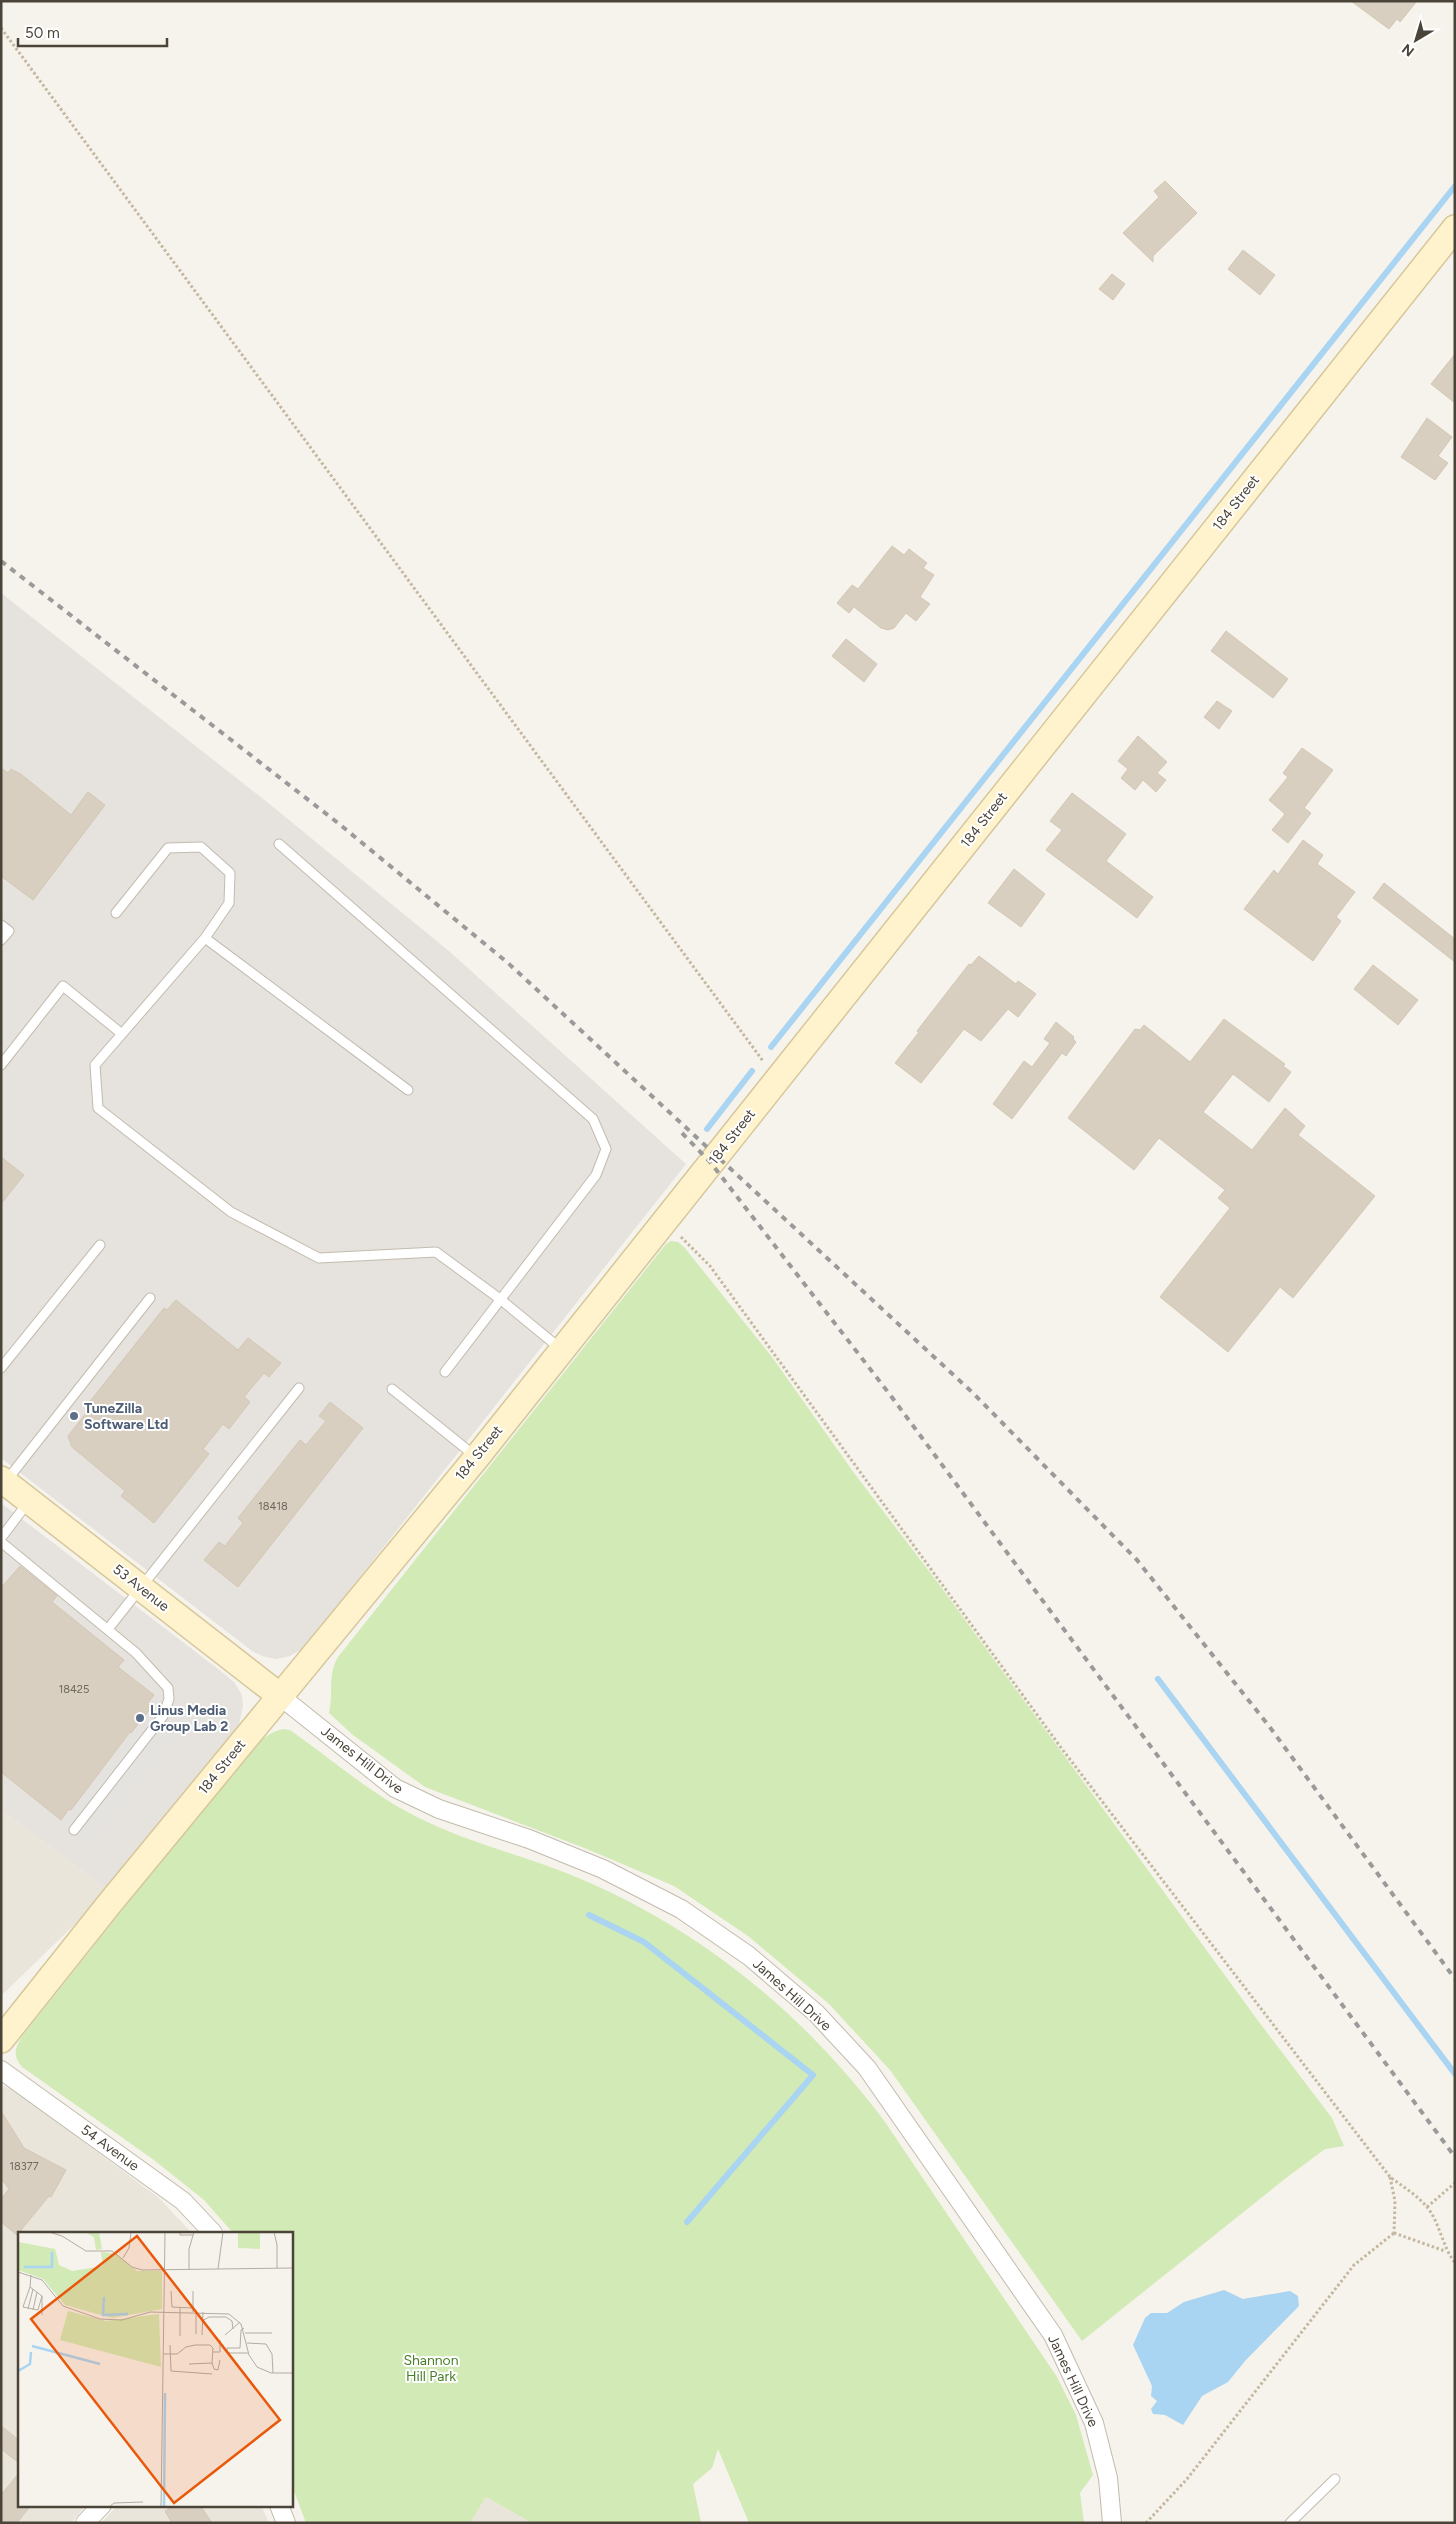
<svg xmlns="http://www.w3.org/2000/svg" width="1456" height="2524" viewBox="0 0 1456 2524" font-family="Figtree,sans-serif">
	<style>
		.residential { fill: #eae5da }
		.industrial { fill: #e6e2dd }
		.green { fill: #d2eab5 }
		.parking { fill: #e5e3e0 }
		.water { fill: #a9d4f2 }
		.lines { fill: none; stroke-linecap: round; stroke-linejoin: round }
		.stream { stroke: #a9d4f2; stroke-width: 6 }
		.building { fill: #d8cfc1; stroke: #d3c7b4 }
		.lane-casing { stroke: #c2bbae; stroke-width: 11 }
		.street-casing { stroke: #c2bbae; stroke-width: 20 }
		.secondary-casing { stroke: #d6c79b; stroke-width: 28 }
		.path { stroke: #c4b79f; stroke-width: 3; stroke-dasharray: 2.5 2.5; stroke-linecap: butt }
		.lane { stroke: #fff; stroke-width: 9 }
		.street { stroke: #fff; stroke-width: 18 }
		.secondary { stroke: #fff3cd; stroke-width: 25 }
		.rail { stroke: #9a9a9a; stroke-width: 4; stroke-dasharray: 6 6; stroke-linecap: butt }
		.service-dot { fill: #5c6f8a; stroke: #fff; stroke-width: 2 }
		.labels { text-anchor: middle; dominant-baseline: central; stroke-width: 4; stroke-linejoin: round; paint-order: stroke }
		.number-label { font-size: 11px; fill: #6e675b }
		.street-label { font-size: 14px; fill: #4b4439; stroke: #fff }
		.service-label { font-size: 14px; font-weight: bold; fill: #4e5e75; stroke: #fff; text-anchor: start }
		.park-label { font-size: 14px; fill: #4a7f2a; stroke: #fff }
		.inset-river { fill: none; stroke: #a9d4f2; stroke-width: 2.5 }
		.inset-road { fill: none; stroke: #b2ada4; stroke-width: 1 }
		.view { fill: #e8590c; fill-opacity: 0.15; stroke: #e8590c; stroke-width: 2.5 }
		.inset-edge { fill: none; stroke: #4b4439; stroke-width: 2.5 }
	</style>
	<rect width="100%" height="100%" fill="#f6f3ec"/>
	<path class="residential" d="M1,1810L109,1891L1,1996Z
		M1,2085L15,2091L159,2198L192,2233H19V2505H86L71,2523H1Z
		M486,2497L532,2523H470Z
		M118,2505H261L269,2523H101Z"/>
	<path class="industrial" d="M1,593L272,806L450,952L686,1164L304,1648L290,1656L276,1659L262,1656L252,1651L1,1458Z
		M1,1503L218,1669L234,1682L242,1695L243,1706L239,1725L225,1746L109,1891L1,1810Z"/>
	<path class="green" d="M671,1241L678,1242L684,1247L772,1357L854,1473L938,1583L1259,2022L1332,2118L1344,2146L1325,2149L1286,2178L1082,2341L890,2070L829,2004L748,1936L674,1886L587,1849L425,1787L353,1735L329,1713C334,1693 327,1675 338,1657L666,1244Z
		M284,1729L290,1730C331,1759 370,1793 415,1816C467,1843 527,1856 581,1879C703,1931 806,2016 885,2122L1057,2377L1076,2415L1093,2475L1080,2493L1084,2523H749L718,2449L712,2468L693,2484L701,2523H532L486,2497L470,2523H306L291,2483V2233H233L204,2200L154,2160L22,2067C12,2056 15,2047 23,2035L229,1776C244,1759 260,1733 284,1729Z"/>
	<path class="parking" d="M154,1706L192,1715L90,1847L62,1823Z"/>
	<path class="water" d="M1224,2290L1243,2299L1290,2291L1298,2296L1299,2306L1245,2361L1228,2382L1202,2396L1183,2425L1165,2415L1153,2414L1151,2409L1157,2401L1151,2396L1152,2386L1133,2345L1145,2318L1151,2313H1167L1184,2302Z"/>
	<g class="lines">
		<path class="stream" d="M771,1047L1455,186
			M707,1129L752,1071
			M1158,1679L1455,2074
			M589,1915L644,1942L813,2075L687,2222"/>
	</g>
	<path class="building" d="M1351,1H1417L1400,22L1397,19L1389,29Z
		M1165,181L1197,213L1153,256V262L1123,233L1159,197L1154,191Z
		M1243,250L1275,275L1260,295L1228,269Z
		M1112,274L1125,284L1113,300L1099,289Z
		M1455,354V403L1431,384Z
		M1427,418L1452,437L1438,456L1448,463L1435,480L1401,457Z
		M892,546L904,555L909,549L927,563L923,568L934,575L920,597L930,604L916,621L906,613L894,628L888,630L881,628L854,607L849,613L837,603L852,585L858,589Z
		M1226,631L1288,679L1273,698L1211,651Z
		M846,639L877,664L864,682L832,656Z
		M1217,701L1232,711L1219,729L1204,717Z
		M1138,736L1167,762L1157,773L1166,780L1156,792L1143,780L1135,790L1121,778L1128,769L1118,761Z
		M1302,748L1333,770L1304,808L1311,813L1288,843L1272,830L1285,814L1269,800L1288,777L1283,773Z
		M1,768L8,773L11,769L22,775L71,815L88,792L105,805L33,900L1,876Z
		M1072,793L1126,834L1106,861L1153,897L1137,918L1046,850L1062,830L1050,821Z
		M1303,840L1323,855L1317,864L1355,892L1336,917L1341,921L1313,961L1244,909L1274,870L1278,874Z
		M1014,869L1045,894L1021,927L988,903Z
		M1384,883L1455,939V962L1373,898Z
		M979,956L1016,984L1018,981L1036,994L1018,1017L1008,1009L981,1041L964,1029L921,1083L895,1063L919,1032L917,1031L969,964L971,965Z
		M1373,965L1418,1000L1398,1025L1354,989Z
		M1224,1019L1285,1064L1283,1066L1291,1072L1269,1102L1233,1074L1203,1112L1252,1150L1285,1108L1305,1126L1298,1135L1375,1196L1293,1298L1280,1287L1228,1352L1160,1297L1230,1208L1218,1198L1225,1190L1159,1138L1134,1170L1068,1118L1135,1029L1140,1030L1144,1025L1190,1062Z
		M1056,1022L1074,1037L1073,1039L1076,1042L1066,1056L1062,1053L1012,1119L993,1104L1024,1061L1032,1067L1050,1043L1044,1039Z
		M1,1157L24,1175L1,1204Z
		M176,1300L238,1350L248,1338L281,1363L269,1377L264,1373L244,1397L250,1402L229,1429L223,1424L203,1449L209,1454L154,1523L121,1496L125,1491L72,1447L68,1436L91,1407L87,1405L107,1380L164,1308L167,1310Z
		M330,1402L363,1428L238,1587L204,1560L219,1542L225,1546L243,1523L238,1518L300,1440L306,1445L326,1421L319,1416Z
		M20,1566L57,1596L52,1602L124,1660L118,1667L154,1695L147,1704L152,1707L131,1733L130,1732L71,1810L69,1809L61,1820L1,1772V1588Z
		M1,2111L24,2148L66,2170L51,2197L49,2196L17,2235L1,2222V2199L9,2189L1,2178Z
		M1,2426L19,2440V2463L1,2449Z
		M19,2473V2505H31L17,2523H1V2495Z
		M175,2505H200L212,2523H172L165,2511Z"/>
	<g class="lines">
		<g class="lane-casing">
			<path id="lane" d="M279,844L593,1119L606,1149L596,1175L445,1372
				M116,913L168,848L201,847L230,873L229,903L205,938
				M1,925L9,931L1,940
				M1,1065L63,986L122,1034
				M408,1090L205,938L95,1065L98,1108L231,1212L319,1258L436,1252L500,1299L562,1350
				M1,1368L100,1245
				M392,1389L475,1456
				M7,1480L150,1298
				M1,1538L29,1501
				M1,1542L136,1653L168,1688L169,1699L163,1716L74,1830
				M108,1629L299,1388
				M1290,2523L1335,2479"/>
		</g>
		<g class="street-casing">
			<path id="street" d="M280,1696L395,1788L439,1809L529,1839L603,1869L681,1909L749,1956L816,2013L867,2068L1053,2335L1094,2423L1108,2478L1112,2523
				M1,2070L183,2201L213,2233
				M279,2505L286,2523
				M85,2523L102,2505"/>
		</g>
		<g class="secondary-casing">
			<path id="secondary" d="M1,1479L280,1696
				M1,2040L110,1903L477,1457L1455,228"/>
		</g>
		<path class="path" d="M1,28L763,1061
			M681,1237L710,1266L1062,1749L1390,2177C1402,2186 1417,2195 1427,2207C1440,2223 1442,2246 1455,2263
			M1390,2177L1395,2201L1394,2233
			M1427,2207L1455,2183
			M1394,2233L1445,2251
			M1146,2523L1187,2479L1354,2265L1394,2233"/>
		<use href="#lane" class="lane"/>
		<use href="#street" class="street"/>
		<use href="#secondary" class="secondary"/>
		<path class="rail" d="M1,561L338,823L508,963L973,1393L1137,1560L1269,1726L1455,1979
			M682,1133L711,1163L891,1396L1455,2157"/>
	</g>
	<g class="service-dot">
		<circle cx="74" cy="1416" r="5"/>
		<circle cx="140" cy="1718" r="5"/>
	</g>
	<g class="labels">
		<g class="number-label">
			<text x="273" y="1506">18418</text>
			<text x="74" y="1689">18425</text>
			<text x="24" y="2166">18377</text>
		</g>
		<g class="street-label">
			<text transform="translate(1236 503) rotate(-52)">184 Street</text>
			<text transform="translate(984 820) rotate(-52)">184 Street</text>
			<text transform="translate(732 1137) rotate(-52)">184 Street</text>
			<text transform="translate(479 1453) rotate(-51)">184 Street</text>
			<text transform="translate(141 1588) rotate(38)">53 Avenue</text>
			<text transform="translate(362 1760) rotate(38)">James Hill Drive</text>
			<text transform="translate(222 1767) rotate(-51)">184 Street</text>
			<text transform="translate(792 1995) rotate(42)">James Hill Drive</text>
			<text transform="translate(110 2148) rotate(36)">54 Avenue</text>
			<text transform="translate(1073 2381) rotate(65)">James Hill Drive</text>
		</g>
		<g class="service-label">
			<text x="84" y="1408">TuneZilla<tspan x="84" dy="16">Software Ltd</tspan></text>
			<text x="150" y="1710">Linus Media<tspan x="150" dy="16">Group Lab 2</tspan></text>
		</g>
		<g class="park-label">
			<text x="431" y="2360">Shannon<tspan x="431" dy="16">Hill Park</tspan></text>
		</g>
	</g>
	<g transform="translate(18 2232)">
		<rect width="275" height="275" fill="#f6f3ec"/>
		<path d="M0,0L1,10L37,17L41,33L54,39L85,34L83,20L98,22L119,39H144V77L94,86L47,73L25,47L0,38ZM67,0H81L84,17L78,18L76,5ZM220,0H242V17L220,16ZM50,79L88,89L141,82L143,135L42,108Z" fill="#d2eab5"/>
		<path class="inset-river" d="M6,35H34V20M86,65L85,83L110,82M14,114L82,132M0,139L12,132L13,120M146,275L147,161"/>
		<path class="inset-road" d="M31,0L44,4L68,19H94L114,35L124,38L275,36M162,0V3H175M256,0L259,13V36M105,26L111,16L113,0M171,37V17L176,0M200,37L205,0M0,40L24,48L45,74L82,87L104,88L132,80L211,82L223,92L231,123L239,135L253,141H275M12,55L5,75L20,78L24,64L12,55L13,43M153,59L154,75L175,76M175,59V80M10,77L15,57M15,78L19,60M24,83V64M184,89L191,85H208L214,89L215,97M227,101H254M178,102V80M184,103L185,80M207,103L222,90M162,104V75M229,111L248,112L254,122L255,141M152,113L153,139L194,142M222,116H209V121H230M222,116L223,98L226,96M195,120H202V108M146,122H159L168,115L177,113H192L195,116L194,131L171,132M194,131L196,137L200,138L202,128M91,275L96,271L125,270M143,275L147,0"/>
		<path class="view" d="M119,4L262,188L156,271L13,87Z"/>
		<rect width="275" height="275" class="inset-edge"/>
	</g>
	<rect width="1456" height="2524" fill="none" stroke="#4b4439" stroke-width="5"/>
	<g transform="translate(1416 40) rotate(218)" stroke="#ffffff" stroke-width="4" paint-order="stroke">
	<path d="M0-4L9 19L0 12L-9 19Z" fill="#4b4439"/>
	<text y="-8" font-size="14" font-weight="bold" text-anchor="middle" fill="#4b4439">N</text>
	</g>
	<path d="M18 38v8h149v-8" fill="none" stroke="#4b4439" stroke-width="2.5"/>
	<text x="25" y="38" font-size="15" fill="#4b4439" stroke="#ffffff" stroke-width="4" paint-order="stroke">50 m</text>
</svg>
